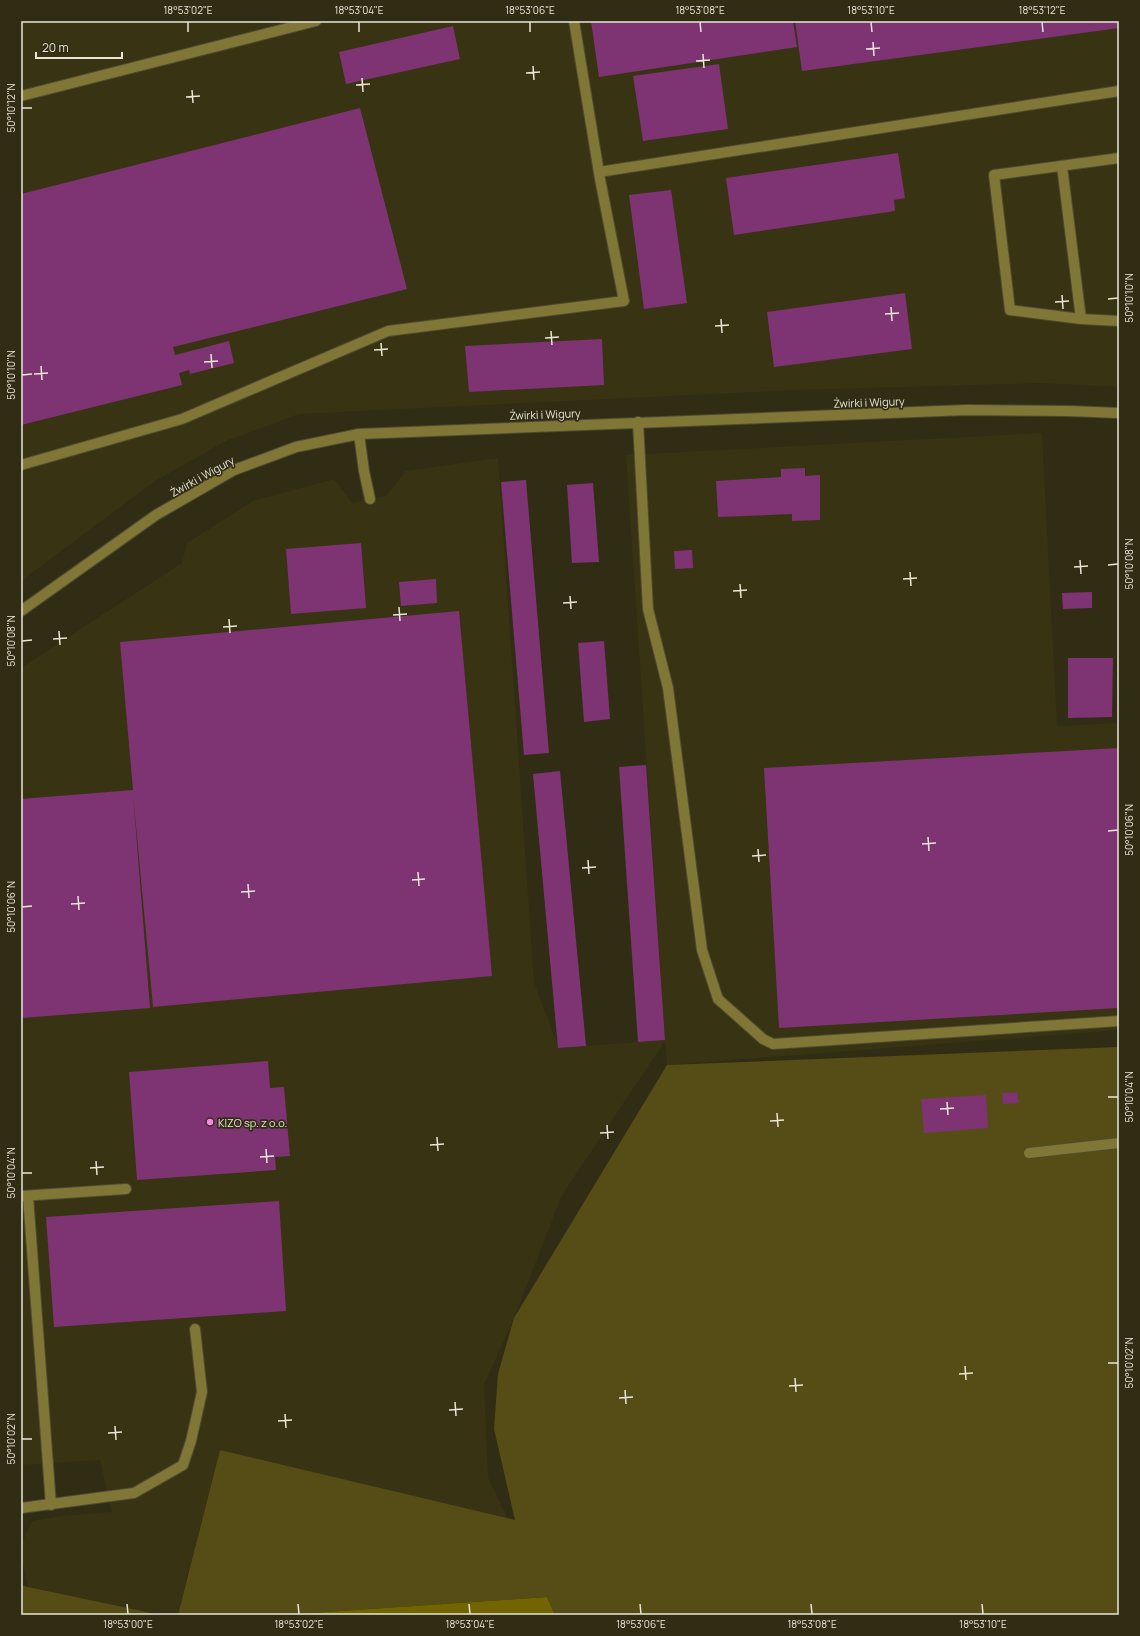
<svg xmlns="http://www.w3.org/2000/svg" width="1140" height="1636" viewBox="0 0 1140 1636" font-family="Manrope,sans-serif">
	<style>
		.built { fill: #383312 }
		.green { fill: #564d16 }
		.forest { fill: #716401 }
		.building { fill: #7e3472 }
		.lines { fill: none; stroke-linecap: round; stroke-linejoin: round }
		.minor-casing { stroke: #4e4b33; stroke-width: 12 }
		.minor { stroke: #807636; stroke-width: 10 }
		.ticks { fill: none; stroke: #e9e6d8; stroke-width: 1.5 }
		.poi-dot { fill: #fa87e6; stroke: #312d14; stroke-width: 1.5 }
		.labels { text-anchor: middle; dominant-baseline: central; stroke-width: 3.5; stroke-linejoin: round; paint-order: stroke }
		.street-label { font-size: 11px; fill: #e9e6d8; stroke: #312d14 }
		.poi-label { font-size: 11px; fill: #e9e6d8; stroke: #312d14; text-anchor: start }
		.neatline { fill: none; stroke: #e9e6d8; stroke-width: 1.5 }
		.ticks-label { font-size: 10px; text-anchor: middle; fill: #e9e6d8 }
	</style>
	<rect width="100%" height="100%" fill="#312d14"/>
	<path class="built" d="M21,21H1119V387L1043,383L794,390L299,414L226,441L155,481L21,581Z
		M1042,433L1057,726L1119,723V1030L667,1065L665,1041L562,1195L514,1318L484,1385L488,1477L507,1518L220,1450L178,1615H161L28,1587L21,1555V1545L32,1521L61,1516L112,1512L100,1460L21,1465V668L182,563L187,543L253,501L334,479L352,503L386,496L406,471L498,458L534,982L559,1048L665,1040L626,455Z"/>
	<path class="green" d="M1119,1047V1615H555L547,1597L282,1615H178L220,1450L515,1520L494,1429L498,1374L514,1318L667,1065Z
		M21,1585L28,1587L161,1615H21Z"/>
	<path class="forest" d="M547,1597L555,1615H282Z"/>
	<path class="building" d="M591,21H793L797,47L599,77Z
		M795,21H1119V28L802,71Z
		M453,26L460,59L346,84L339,52Z
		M719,64L728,129L643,141L633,76Z
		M360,108L407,289L173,347L175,355L229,341L234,363L190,374L189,370L179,373L182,385L21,425V194Z
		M898,153L905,198L894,200L895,211L734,235L726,178Z
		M671,190L687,303L644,309L629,195Z
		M905,293L912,349L774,367L767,312Z
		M602,339L604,385L469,392L465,346Z
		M805,468V476L820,475V520L792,521V514L718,517L716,481L781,477V469Z
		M526,480L549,753L524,755L501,482Z
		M593,483L599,562L572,563L567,485Z
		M361,543L366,608L291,614L286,549Z
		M692,550L693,568L675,569L674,551Z
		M436,579L437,603L401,606L399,582Z
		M1092,592V608L1063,609L1062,593Z
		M459,611L492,976L153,1007L133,794L150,1008L22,1018L21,799L133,790L120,642Z
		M604,641L610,719L584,722L578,643Z
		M1068,658H1113L1112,717L1068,718Z
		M1119,748V1008L779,1028L764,768Z
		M646,765L665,1040L638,1042L619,767Z
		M560,771L586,1046L558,1048L533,774Z
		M268,1061L270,1088L284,1087L290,1156L275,1157L276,1170L137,1180L129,1072Z
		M1017,1092L1019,1103L1003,1104L1002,1093Z
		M986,1095L988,1128L924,1133L921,1099Z
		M279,1201L286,1311L54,1327L46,1217Z"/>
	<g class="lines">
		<g class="minor-casing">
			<path id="minor" d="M21,96L316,21
				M1119,158L994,175L1010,310L1081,319L1119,321
				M1062,166L1081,319
				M599,172L1119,91
				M638,422L648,609L668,688L702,950L718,999L763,1039L773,1044L1119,1021
				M359,434L364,471L370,499
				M21,465L182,419L388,331L624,301L600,179L574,21
				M21,611L156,515L234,470L296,447L359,434L966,410L1069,411L1119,413
				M1029,1153L1119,1143
				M21,1196L126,1189
				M28,1196L51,1505
				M21,1508L134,1493L183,1465L191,1441L202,1392L195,1329"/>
		</g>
		<use href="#minor" class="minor"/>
	</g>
	<path class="ticks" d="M188,22V32M359,22V32M530,22V32M700,22L701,32M871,22L872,32M1042,22L1043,32M873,42L874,56M866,49L880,48M703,54L704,68M696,61L710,60M533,66L534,80M526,73L540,72M362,78L363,92M356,85L370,84M192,90L193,103M186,97L200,96M22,108H32M1062,295L1063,309M1108,299L1118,298M1055,302L1069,301M891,307L892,321M885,314L899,313M721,319L722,333M715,326L729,325M551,331L552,345M545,338L559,337M381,343L382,356M374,350L388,349M211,354L212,368M204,362L218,361M41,366L42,380M34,374L48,373M22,375L32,374M1080,560L1081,574M1108,565L1118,564M1074,567L1088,566M910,572L911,586M903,579L917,578M740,584L741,598M733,591L747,590M570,596L571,609M563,603L577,602M399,607L400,621M393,615L407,614M229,619L230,633M223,627L237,626M59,631L60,645M53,639L67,638M22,641L32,640M1108,831L1118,830M928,837L929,851M922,844L936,843M758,849L759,862M752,856L766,855M588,860L589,874M582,868L596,867M418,872L419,886M412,880L425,879M248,884L249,898M241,892L255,891M78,896L79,910M71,904L85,903M22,907L32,906M1108,1097H1118M947,1102L948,1115M940,1109L954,1108M777,1113L778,1127M770,1121L784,1120M607,1125L608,1139M600,1133L614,1132M437,1137L438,1151M430,1145L444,1144M266,1149L267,1163M260,1157L274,1156M96,1161L97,1175M90,1168L104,1167M22,1173H32M1108,1363H1118M965,1366L966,1380M959,1374L973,1373M795,1378L796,1392M789,1386L803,1385M625,1390L626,1404M619,1398L633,1397M455,1402L456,1416M449,1410L463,1409M285,1414L286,1428M278,1421L292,1420M115,1426L116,1440M108,1433L122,1432M22,1439H32M127,1604L128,1614M298,1604L299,1614M469,1604L470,1614M640,1604L641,1614M811,1604L812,1614M982,1604L983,1614"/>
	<circle class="poi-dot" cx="210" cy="1122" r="4"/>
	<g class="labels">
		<g class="street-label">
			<text transform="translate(869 402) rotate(-2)">Żwirki i Wigury</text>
			<text transform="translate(545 414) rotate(-2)">Żwirki i Wigury</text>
			<text transform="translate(202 476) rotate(-29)">Żwirki i Wigury</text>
		</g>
		<g class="poi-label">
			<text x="218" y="1122">KIZO sp. z o.o.</text>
		</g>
	</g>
	<rect width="1140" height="1636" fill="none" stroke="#312d14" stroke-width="44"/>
	<path d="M36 52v6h86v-6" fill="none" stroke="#e9e6d8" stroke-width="2"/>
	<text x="42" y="52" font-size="12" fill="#e9e6d8" stroke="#312d14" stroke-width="3" paint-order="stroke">20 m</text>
	<rect x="22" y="22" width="1096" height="1592" class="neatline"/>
	<g class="ticks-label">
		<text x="188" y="14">18°53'02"E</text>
		<text x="359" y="14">18°53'04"E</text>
		<text x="530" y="14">18°53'06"E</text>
		<text x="700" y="14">18°53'08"E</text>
		<text x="871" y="14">18°53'10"E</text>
		<text x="1042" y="14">18°53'12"E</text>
		<text transform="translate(11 108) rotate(-90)" y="4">50°10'12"N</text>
		<text transform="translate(1129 298) rotate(-90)" y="4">50°10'10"N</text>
		<text transform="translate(11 375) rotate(-90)" y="4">50°10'10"N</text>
		<text transform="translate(1129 564) rotate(-90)" y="4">50°10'08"N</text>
		<text transform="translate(11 641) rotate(-90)" y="4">50°10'08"N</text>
		<text transform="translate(1129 830) rotate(-90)" y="4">50°10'06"N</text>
		<text transform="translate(11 907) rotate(-90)" y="4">50°10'06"N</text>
		<text transform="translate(1129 1097) rotate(-90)" y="4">50°10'04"N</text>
		<text transform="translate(11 1173) rotate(-90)" y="4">50°10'04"N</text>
		<text transform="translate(1129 1363) rotate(-90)" y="4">50°10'02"N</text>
		<text transform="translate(11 1439) rotate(-90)" y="4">50°10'02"N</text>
		<text x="128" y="1628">18°53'00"E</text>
		<text x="299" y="1628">18°53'02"E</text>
		<text x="470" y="1628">18°53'04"E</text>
		<text x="641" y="1628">18°53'06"E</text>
		<text x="812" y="1628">18°53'08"E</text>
		<text x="983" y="1628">18°53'10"E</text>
	</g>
</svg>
